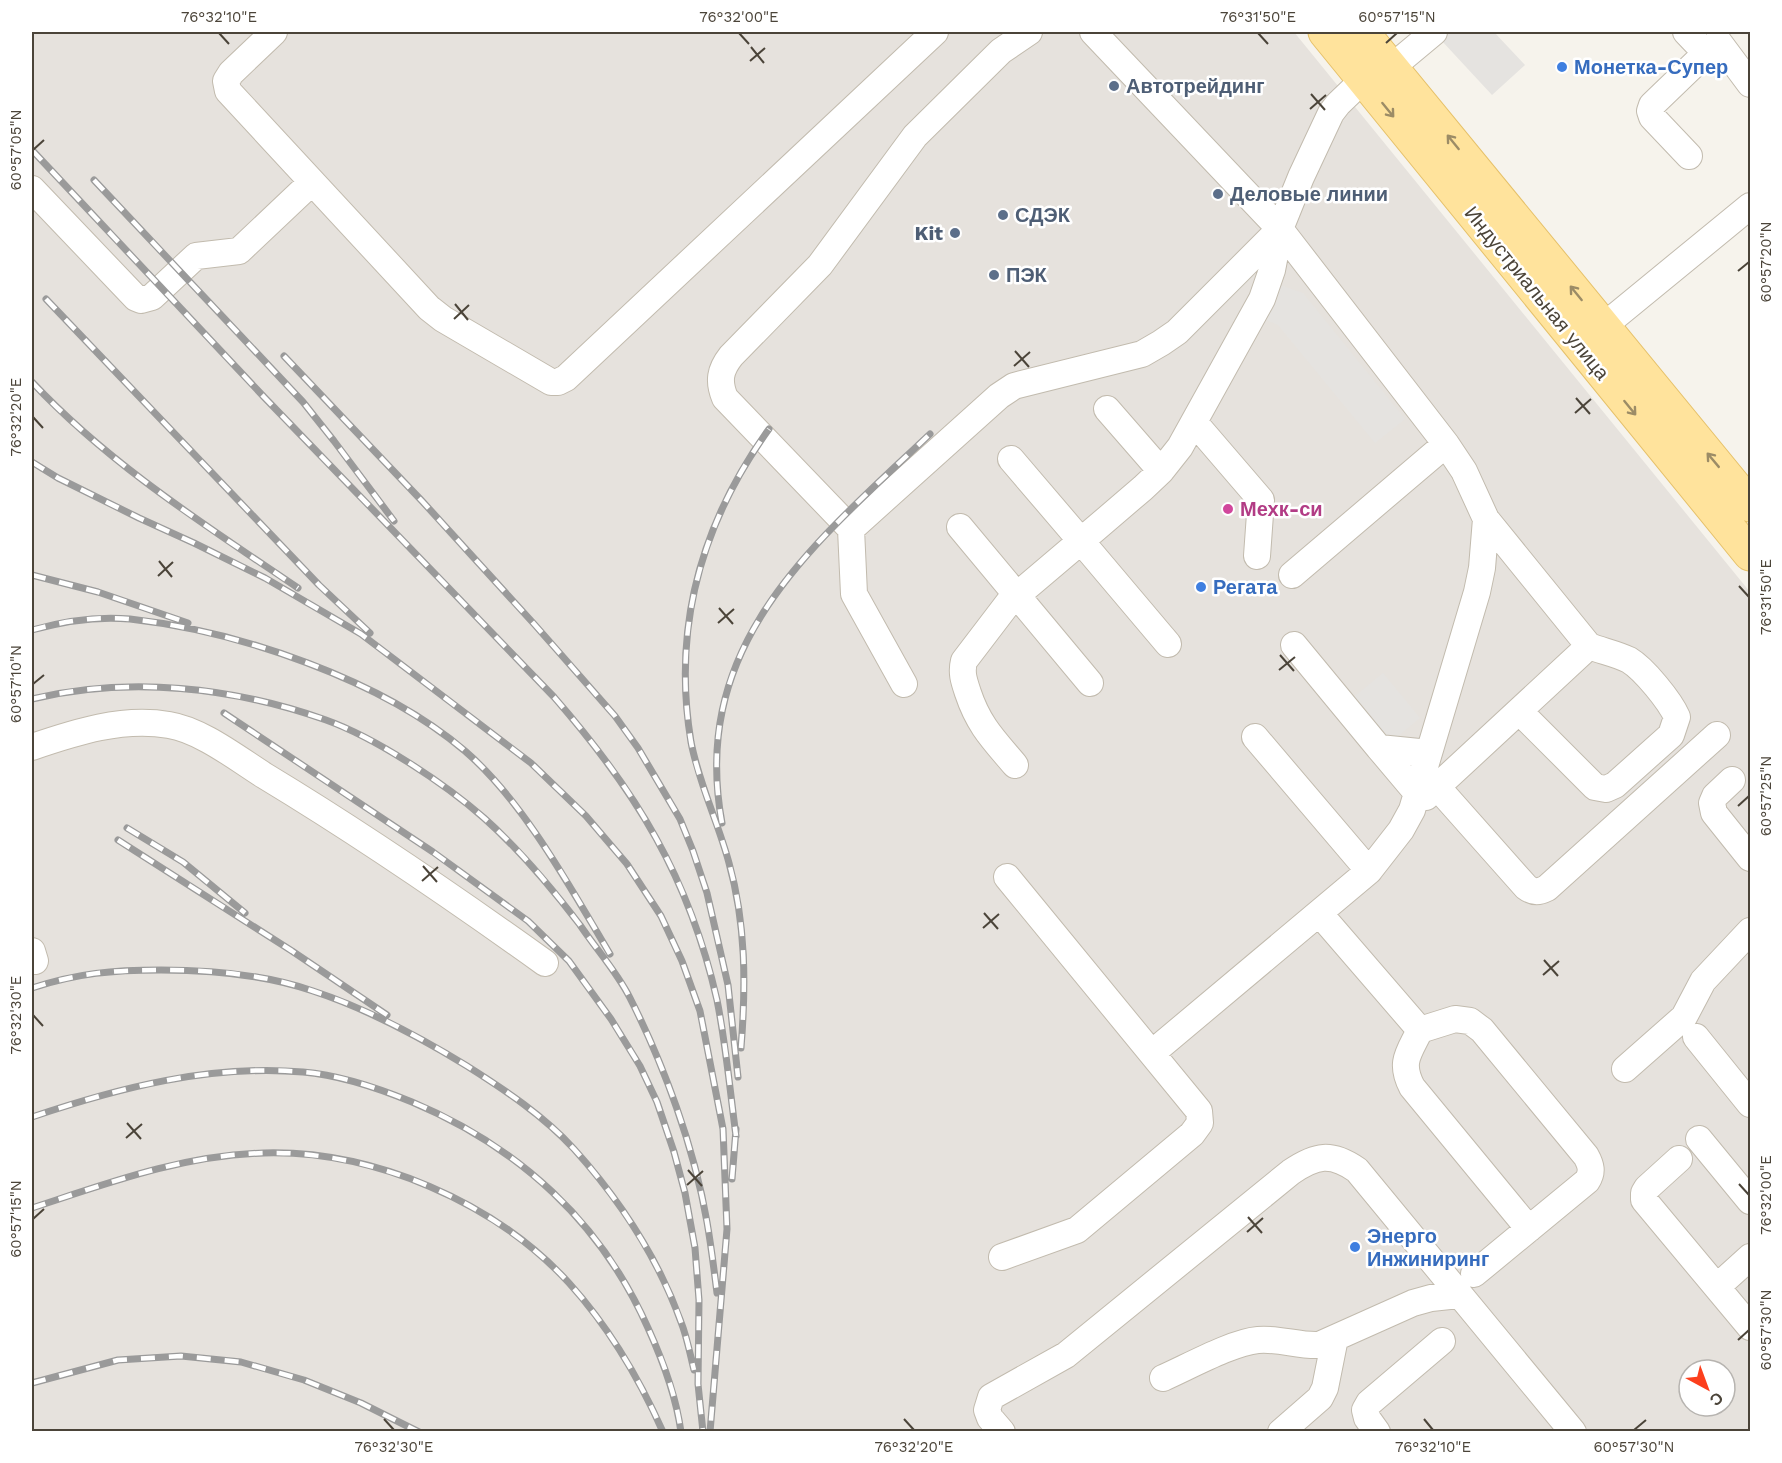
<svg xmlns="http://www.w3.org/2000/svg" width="1782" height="1463" viewBox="0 0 1782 1463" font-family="'Work Sans',sans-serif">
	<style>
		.industrial { fill: #e6e2dd; fill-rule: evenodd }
		.parking { fill: #e5e3e0 }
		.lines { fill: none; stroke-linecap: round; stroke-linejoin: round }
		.minor-casing { stroke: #c2bbae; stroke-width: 28 }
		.major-casing { stroke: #e6c16a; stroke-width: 35 }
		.minor { stroke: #fff; stroke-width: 26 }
		.major { stroke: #ffe39c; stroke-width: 33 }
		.rail-casing { stroke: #9a9a9a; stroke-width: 7 }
		.rail { stroke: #fff; stroke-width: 4.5; stroke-dasharray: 14; stroke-linecap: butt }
		.oneway { stroke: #9c8c66 }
		.ticks { fill: none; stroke: #4b4439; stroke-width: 2 }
		.shop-dot { fill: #3f7fe0; stroke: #fff; stroke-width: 2 }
		.service-dot { fill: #5c6f8a; stroke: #fff; stroke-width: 2 }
		.hotel-dot { fill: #d1479c; stroke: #fff; stroke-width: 2 }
		.labels { text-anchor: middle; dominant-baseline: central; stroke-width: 5; stroke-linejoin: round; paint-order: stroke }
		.shop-label { font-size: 20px; font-weight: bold; fill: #366cbe; stroke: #fff; text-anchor: start }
		.service-label { font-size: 20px; font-weight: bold; fill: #4e5e75; stroke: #fff; text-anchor: start }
		.street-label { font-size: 20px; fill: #4b4439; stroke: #fff }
		.hotel-label { font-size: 20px; font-weight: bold; fill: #b23c85; stroke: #fff; text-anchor: start }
		.neatline { fill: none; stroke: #4b4439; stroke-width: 2 }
		.ticks-label { font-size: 15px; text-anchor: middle; fill: #4b4439 }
	</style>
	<rect width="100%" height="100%" fill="#f6f3ec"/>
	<path class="industrial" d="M32,32H1294L1750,592V1431H32ZM1689,1370H1725V1406H1689Z"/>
	<path class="parking" d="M1450,32H1494L1525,65L1492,95L1441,40Z
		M1277,284L1303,293L1405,419L1375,443L1278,325L1264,319Z
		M1383,673L1420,718L1391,742L1354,697Z"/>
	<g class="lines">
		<g class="minor-casing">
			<path id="minor" d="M274,32L231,73L226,81L228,91L429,308L443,319L551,382H558L566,378L935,32
				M1093,32L1280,229
				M1686,32L1706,53L1652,105L1650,111L1652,117L1689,156
				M1718,41L1750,84
				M1392,67L1434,32
				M32,189L136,298L141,300L152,297L196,256L239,251L312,182
				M1589,338L1750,206
				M1107,409L1161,471
				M1194,422L1261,500L1257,556
				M1011,459L1081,541L1009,602L964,661C961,673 964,681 968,693C979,726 994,740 1015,765
				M960,527L1090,683
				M851,529L999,396L1014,386L1142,354L1161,343L1177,332L1280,229
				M1292,575L1446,444
				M1168,644L1081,541L1143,488L1161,471L1180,447L1262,299L1272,270L1280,229
				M1294,645L1379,748L1429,753
				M904,684L854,594L851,529L725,398C718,381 720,370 731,356L820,265L915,136L1001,51L1029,32
				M1519,711L1595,787L1606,789L1615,785L1671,735L1677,717C1670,701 1644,669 1629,660C1617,654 1602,651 1589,646
				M1255,737L1369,871
				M32,747C76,732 122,717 169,725C201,730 238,759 265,776C361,834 453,897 545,963
				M1379,748L1417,793
				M1423,771L1526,887C1534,893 1539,892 1547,888L1717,735
				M1732,780L1715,796L1712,803L1714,813L1750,858
				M1426,797L1589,646L1486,519
				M1319,913L1420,1030
				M32,951L35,961
				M1696,1037L1750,1104
				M1152,1053L1369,871L1401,830L1412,810L1477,592L1482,568L1486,519L1464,471L1446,444L1280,229L1301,177L1331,113L1338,104L1364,79
				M1625,1069L1684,1017L1703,981L1750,931
				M1699,1139L1750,1201
				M1679,1159L1647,1188L1644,1193V1200L1750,1327
				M1002,1257L1077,1230L1192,1134L1200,1123L1199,1111L1007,877
				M1474,1274L1587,1181C1593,1172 1591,1165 1586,1156L1482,1030L1470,1021L1455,1019L1420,1030C1409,1053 1399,1062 1412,1087L1529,1229
				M1717,1287L1750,1257
				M1163,1378C1188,1367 1233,1342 1258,1340C1279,1338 1298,1346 1319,1345L1413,1303L1431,1298L1459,1295
				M1002,1432L990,1418L987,1410L991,1397L1066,1355L1291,1172C1316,1155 1331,1152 1357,1170L1573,1432
				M1281,1432L1320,1398L1325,1388L1335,1338
				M1377,1432L1367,1418L1365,1410L1369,1403L1442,1341"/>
		</g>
		<g class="major-casing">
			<path id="major" d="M1325,32L1750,554
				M1362,32L1750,505"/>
		</g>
		<use href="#minor" class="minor"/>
		<use href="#major" class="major"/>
		<g class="rail-casing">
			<path id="rail" d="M32,150L264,397L554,697C636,791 689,877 717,1000C726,1045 730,1091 736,1136
				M94,180L303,402L334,441L394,521
				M46,299L319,585L370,633
				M284,356L422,501L535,625L615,716L638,748L680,819L693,851L707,893L728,985L738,1077
				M32,382C109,464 205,525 298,588
				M32,462L58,478L139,518L194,543L265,578L361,634L531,763L586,816L627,864L661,916L682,961L700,1011L723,1129L727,1229L710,1432
				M32,575L98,592L188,623
				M32,630C64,621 97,616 130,619C239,631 382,680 465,751C524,802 570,887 610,954
				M32,699C129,676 233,687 326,720C376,738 444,783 484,818C520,850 551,887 580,925C596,949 617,972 630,998C664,1065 694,1147 707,1222C711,1245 714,1269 717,1293
				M224,713L433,852L528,921L569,961L611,1019L640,1066L657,1102L674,1152L685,1193L695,1248L699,1300L698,1384L703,1432
				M722,823C689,643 814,544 930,434
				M127,828L183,862L245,913
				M118,840L292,951L387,1015
				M32,988C78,973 113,970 161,970C212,970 264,974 313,991C368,1009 418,1036 467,1066C505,1090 544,1116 574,1149C619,1199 658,1258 681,1322C687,1337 690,1354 694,1370
				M741,1048C746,985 746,924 729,863C718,822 699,784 691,742C672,627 702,522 769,429
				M32,1117C118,1088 210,1064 303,1072C340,1075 378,1088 412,1102C519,1147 601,1222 648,1328C663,1361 676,1395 681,1432
				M732,1179L736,1129
				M32,1208C108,1183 183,1155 264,1153C373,1150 495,1202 569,1283C608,1326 639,1378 663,1432
				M32,1383L118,1360L181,1356L241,1362L304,1380L361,1403L419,1432"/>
		</g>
		<use href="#rail" class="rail"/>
	</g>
	<defs><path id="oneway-shaft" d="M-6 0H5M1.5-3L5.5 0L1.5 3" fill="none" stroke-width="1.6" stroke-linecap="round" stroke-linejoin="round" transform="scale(1.5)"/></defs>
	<g class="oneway">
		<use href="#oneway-shaft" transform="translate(1388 110) rotate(51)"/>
		<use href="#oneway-shaft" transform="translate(1453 142) rotate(-129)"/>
		<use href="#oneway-shaft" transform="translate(1576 293) rotate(-129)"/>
		<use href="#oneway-shaft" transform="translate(1630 408) rotate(51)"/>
		<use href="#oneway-shaft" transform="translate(1713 460) rotate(-130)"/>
	</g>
	<path class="ticks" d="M219,33L229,44M739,33L749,44M1258,33L1268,44M1386,43L1397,33M751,47L764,63M750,61L765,48M1311,94L1325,110M1310,109L1326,95M33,150L44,140M1738,271L1749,262M455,304L468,320M454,319L469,305M1015,351L1029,367M1014,366L1030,352M1576,398L1590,414M1575,413L1591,399M33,417L43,428M159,561L172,577M158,576L173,562M1739,586L1749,597M719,608L733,624M718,623L734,609M1280,655L1294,671M1279,670L1295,657M33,684L44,675M1738,806L1749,796M423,866L437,882M422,881L438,867M984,913L998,929M983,928L999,914M1544,960L1558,976M1543,975L1559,961M33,1015L43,1026M127,1123L141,1139M126,1138L142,1124M688,1170L702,1186M1739,1184L1749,1195M687,1185L703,1171M1248,1217L1262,1233M33,1219L44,1209M1247,1232L1263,1218M1738,1340L1749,1330M384,1419L394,1430M904,1419L914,1430M1424,1419L1433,1430M1634,1430L1646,1420"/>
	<g class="shop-dot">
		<circle cx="1562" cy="67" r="6"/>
		<circle cx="1201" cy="587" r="6"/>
		<circle cx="1355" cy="1247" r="6"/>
	</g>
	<g class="service-dot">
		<circle cx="1114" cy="86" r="6"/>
		<circle cx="1218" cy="194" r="6"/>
		<circle cx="1003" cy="215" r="6"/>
		<circle cx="955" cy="233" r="6"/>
		<circle cx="994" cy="275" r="6"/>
	</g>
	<circle class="hotel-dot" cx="1228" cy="509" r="6"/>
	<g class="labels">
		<g class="shop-label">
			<text x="1574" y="67">Монетка-Супер</text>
			<text x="1213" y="587">Регата</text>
			<text x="1367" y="1236">Энерго<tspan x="1367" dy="23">Инжиниринг</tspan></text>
		</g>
		<g class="service-label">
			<text x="1126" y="86">Автотрейдинг</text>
			<text x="1230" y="194">Деловые линии</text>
			<text x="1015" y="215">СДЭК</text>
			<text x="943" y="233" text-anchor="end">Kit</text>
			<text x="1006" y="275">ПЭК</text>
		</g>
		<g class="street-label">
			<text transform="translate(1537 293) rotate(51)">Индустриальная улица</text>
		</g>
		<g class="hotel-label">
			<text x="1240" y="509">Мехк-си</text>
		</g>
	</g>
	<rect width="1782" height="1463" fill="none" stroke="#ffffff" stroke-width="66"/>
	<g transform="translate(1707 1388) rotate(139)"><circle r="28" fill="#ffffff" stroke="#b7b4b0" stroke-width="1.5"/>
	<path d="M0-4.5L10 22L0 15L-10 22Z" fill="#fc3f1d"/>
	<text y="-9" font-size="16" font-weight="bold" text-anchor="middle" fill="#4b4439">С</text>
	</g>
	<rect x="33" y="33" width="1716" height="1397" class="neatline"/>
	<g class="ticks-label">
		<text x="219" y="22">76°32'10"E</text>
		<text x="739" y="22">76°32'00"E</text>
		<text x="1258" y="22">76°31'50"E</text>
		<text x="1397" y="22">60°57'15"N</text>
		<text transform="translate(16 150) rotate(-90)" y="5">60°57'05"N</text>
		<text transform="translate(1766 262) rotate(-90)" y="5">60°57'20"N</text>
		<text transform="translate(16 417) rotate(-90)" y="5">76°32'20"E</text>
		<text transform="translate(1766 597) rotate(-90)" y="5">76°31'50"E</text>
		<text transform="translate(16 684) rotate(-90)" y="5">60°57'10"N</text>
		<text transform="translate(1766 796) rotate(-90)" y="5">60°57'25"N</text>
		<text transform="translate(16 1015) rotate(-90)" y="5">76°32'30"E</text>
		<text transform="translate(1766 1195) rotate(-90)" y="5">76°32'00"E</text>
		<text transform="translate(16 1219) rotate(-90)" y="5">60°57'15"N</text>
		<text transform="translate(1766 1330) rotate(-90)" y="5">60°57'30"N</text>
		<text x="394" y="1452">76°32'30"E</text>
		<text x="914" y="1452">76°32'20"E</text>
		<text x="1433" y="1452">76°32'10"E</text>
		<text x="1634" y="1452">60°57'30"N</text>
	</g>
</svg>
